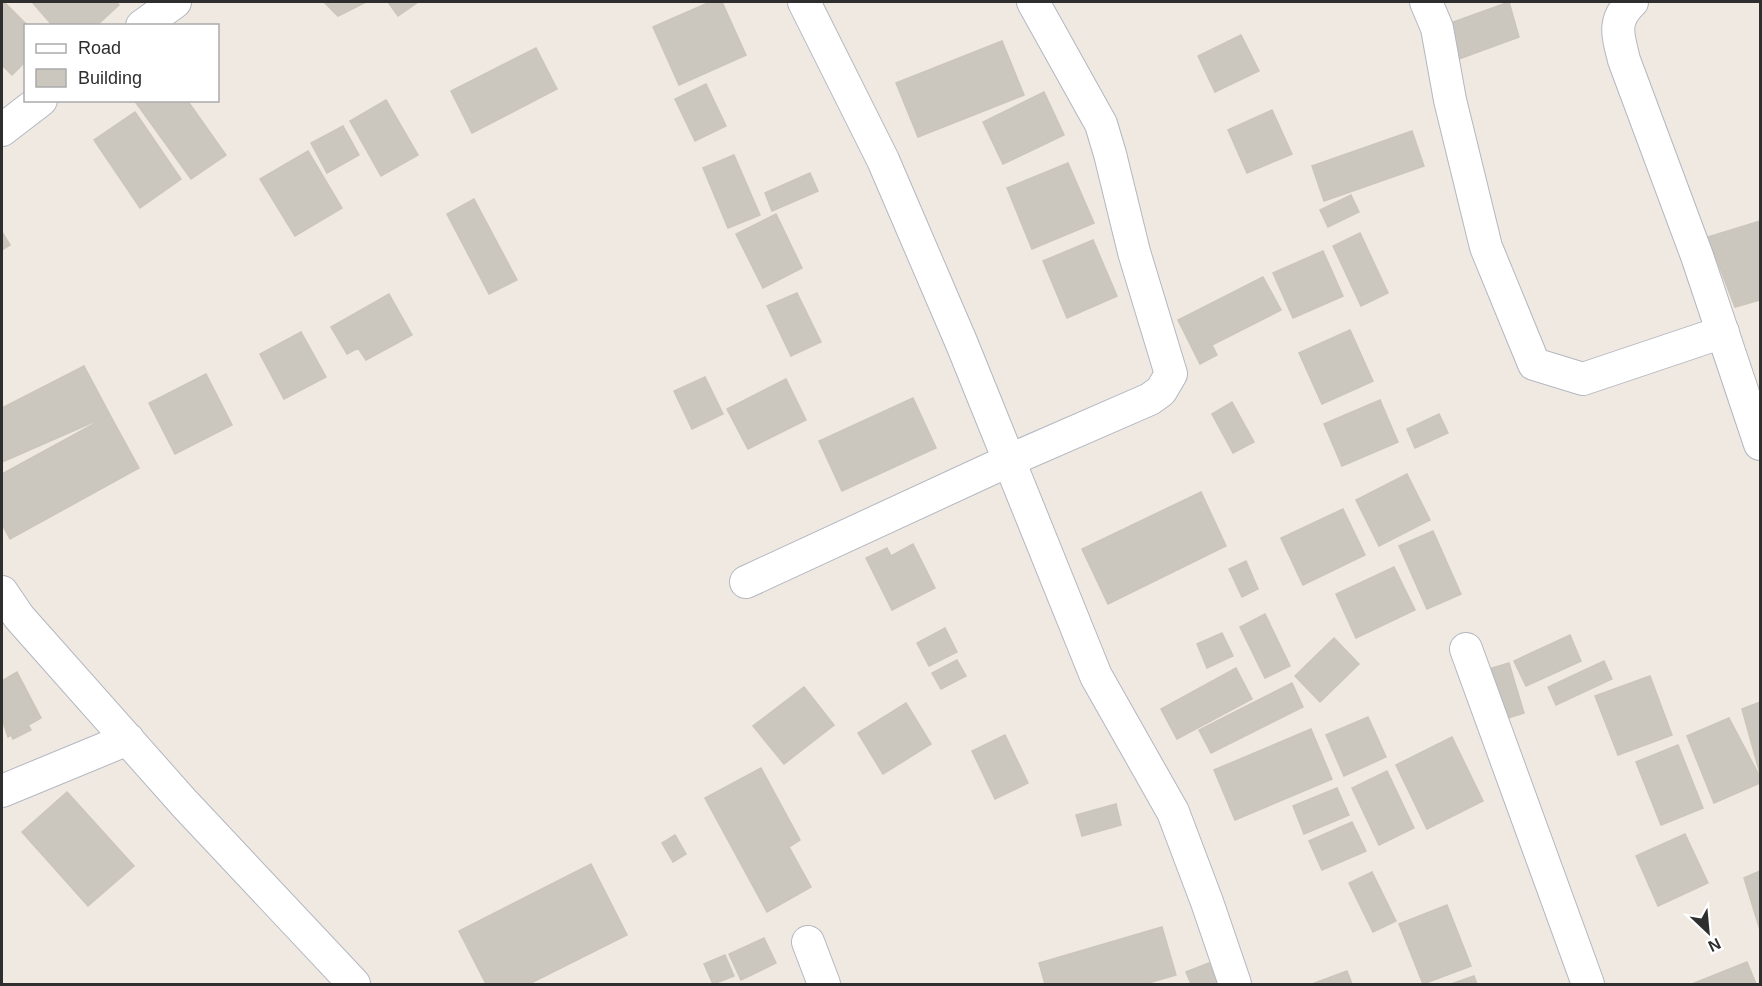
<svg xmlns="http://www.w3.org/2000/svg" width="1762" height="986" viewBox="0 0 1762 986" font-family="Helvetica,sans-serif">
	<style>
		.building { fill: #cbc7bf; stroke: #cbc5ba; stroke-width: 1.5 }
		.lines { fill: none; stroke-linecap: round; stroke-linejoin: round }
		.minor-casing { stroke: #b4b7c1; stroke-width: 34 }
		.minor { stroke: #fff; stroke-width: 32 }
	</style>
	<rect width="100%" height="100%" fill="#efe9e1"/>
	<path class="building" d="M2,2H4L28,26H26V61L12,75L2,65Z
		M32,2H116L119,5L96,26H53Z
		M324,2H366L338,16Z
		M388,2H418L398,16Z
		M710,2H722L746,55L679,85L653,27Z
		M1509,2L1519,37L1456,60L1437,28Z
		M1241,35L1259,71L1215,92L1198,56Z
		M1002,41L1024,95L918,137L896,83Z
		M536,48L557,89L472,133L451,91Z
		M706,84L726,126L695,141L675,99Z
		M1044,92L1064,135L1003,164L983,122Z
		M134,100H187L226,155L191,179Z
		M386,100L418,155L381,176L350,121Z
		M1272,110L1292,154L1247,173L1228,130Z
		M135,112L181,179L140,208L94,140Z
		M343,126L359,155L327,173L311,143Z
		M1412,131L1424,166L1324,201L1312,166Z
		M308,151L342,208L295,236L260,179Z
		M734,155L760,215L728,228L703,168Z
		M1068,163L1094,223L1032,249L1007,188Z
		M810,173L818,191L772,211L765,193Z
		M1351,195L1359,212L1328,227L1320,210Z
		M474,199L517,280L489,294L447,214Z
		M776,214L802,268L763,288L736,234Z
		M1760,221V300L1735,307L1708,237Z
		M2,232L10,245L2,250Z
		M1360,233L1388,293L1361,306L1333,246Z
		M1093,240L1117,296L1067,318L1043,261Z
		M1323,251L1343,296L1293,318L1273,273Z
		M1263,277L1281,310L1212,345L1217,355L1200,364L1178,320Z
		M797,293L821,342L791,356L767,306Z
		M389,294L412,335L366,360L358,348L347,354L331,327Z
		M1350,330L1373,381L1322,404L1299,353Z
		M301,332L326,377L284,399L260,354Z
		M84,366L110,415L2,462V408Z
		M206,374L232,425L175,454L149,403Z
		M705,377L723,414L692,429L674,391Z
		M786,379L806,420L748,449L727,409Z
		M913,398L936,448L842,491L819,441Z
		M1380,400L1398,442L1342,466L1324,424Z
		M1232,402L1254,442L1233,453L1212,414Z
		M1439,414L1448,433L1415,448L1407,429Z
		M110,415L139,468L10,539L2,524V474Z
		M1407,474L1430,520L1379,546L1356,500Z
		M1201,492L1226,546L1108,604L1082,549Z
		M1343,509L1365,555L1303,585L1281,538Z
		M1433,531L1461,594L1427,609L1399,546Z
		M913,544L935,588L892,610L866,558L887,548L891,556Z
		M1246,561L1258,589L1242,597L1229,569Z
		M1394,567L1415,610L1356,638L1336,594Z
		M1265,614L1290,666L1265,678L1240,627Z
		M945,628L957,652L929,666L917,643Z
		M1222,633L1233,656L1207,668L1197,644Z
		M1570,635L1581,661L1526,686L1514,661Z
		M1334,638L1359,664L1320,702L1295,676Z
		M957,660L966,676L941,689L932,673Z
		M1604,661L1612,679L1556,705L1548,687Z
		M1509,663L1524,713L1505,719L1489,669Z
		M1236,668L1252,699L1177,739L1161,709Z
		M17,672L41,718L8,737L2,719V681Z
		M17,676L36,713L25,719L31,730L13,739L2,716V684Z
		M1650,676L1672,735L1618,755L1595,696Z
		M1292,683L1303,707L1211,753L1199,730Z
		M804,687L834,725L784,764L753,726Z
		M1760,702V774L1742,709Z
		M906,703L931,744L883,774L858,733Z
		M1368,717L1386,757L1344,776L1326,735Z
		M1729,718L1760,777V783L1714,803L1687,736Z
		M1311,729L1332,779L1235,820L1214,770Z
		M1005,735L1028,783L995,799L972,751Z
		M1452,737L1483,801L1427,829L1396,765Z
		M1678,745L1703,808L1661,825L1636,762Z
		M761,768L800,840L789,847L811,887L767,912L705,798Z
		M1387,771L1414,828L1379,845L1352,788Z
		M1337,788L1349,815L1304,834L1293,806Z
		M67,792L134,866L88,906L22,832Z
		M1116,804L1121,825L1082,836L1076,815Z
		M1352,822L1366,851L1322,870L1309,841Z
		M1685,834L1708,883L1658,906L1636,856Z
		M675,835L686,854L673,862L662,843Z
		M591,864L627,935L529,984H486L459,931Z
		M1760,871V930L1744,878Z
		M1372,872L1396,921L1373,932L1349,883Z
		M1447,905L1471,966L1423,984L1399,924Z
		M1162,927L1176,975L1145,984H1045L1039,963Z
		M764,938L776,963L741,980L729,954Z
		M725,955L734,976L713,984L704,964Z
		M1747,962L1756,984H1692Z
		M1209,963L1218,984H1191L1186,972Z
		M1347,971L1352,984H1312Z
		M1474,976L1477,984H1451Z"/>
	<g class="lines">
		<g class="minor-casing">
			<path id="minor" d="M804,2L883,160L962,344L1096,676L1173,812L1207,902L1235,984
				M1426,2L1437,28L1450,100L1486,247L1534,364L1583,379L1723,332
				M1632,2C1612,21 1618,35 1624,60L1697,256L1760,444
				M142,26L175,2
				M2,130L41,100
				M746,582L1010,460L1150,399L1161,391L1171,374L1134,252L1110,154L1101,124L1033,2
				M2,592L19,617L184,803L354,984
				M1466,649L1588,984
				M2,791L128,739
				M808,942L824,984"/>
		</g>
		<use href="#minor" class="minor"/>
	</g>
	<rect width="1762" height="986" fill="none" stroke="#2e2e2e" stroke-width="6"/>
	<rect x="24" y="24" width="195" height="78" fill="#ffffff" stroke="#ababab" stroke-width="1.5"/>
	<rect x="36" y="44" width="30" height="9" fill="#ffffff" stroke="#ababab" stroke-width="1.5"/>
	<text x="78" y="54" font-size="18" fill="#2e2e2e">Road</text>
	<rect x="36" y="69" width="30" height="18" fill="#cbc7bf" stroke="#ababab" stroke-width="1.5"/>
	<text x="78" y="84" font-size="18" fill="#2e2e2e">Building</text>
	<g transform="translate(1708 932) rotate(154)" stroke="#ffffff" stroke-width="4.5" paint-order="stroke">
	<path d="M0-4.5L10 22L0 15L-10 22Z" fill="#2e2e2e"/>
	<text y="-9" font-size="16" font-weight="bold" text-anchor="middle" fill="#2e2e2e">N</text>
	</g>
</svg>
